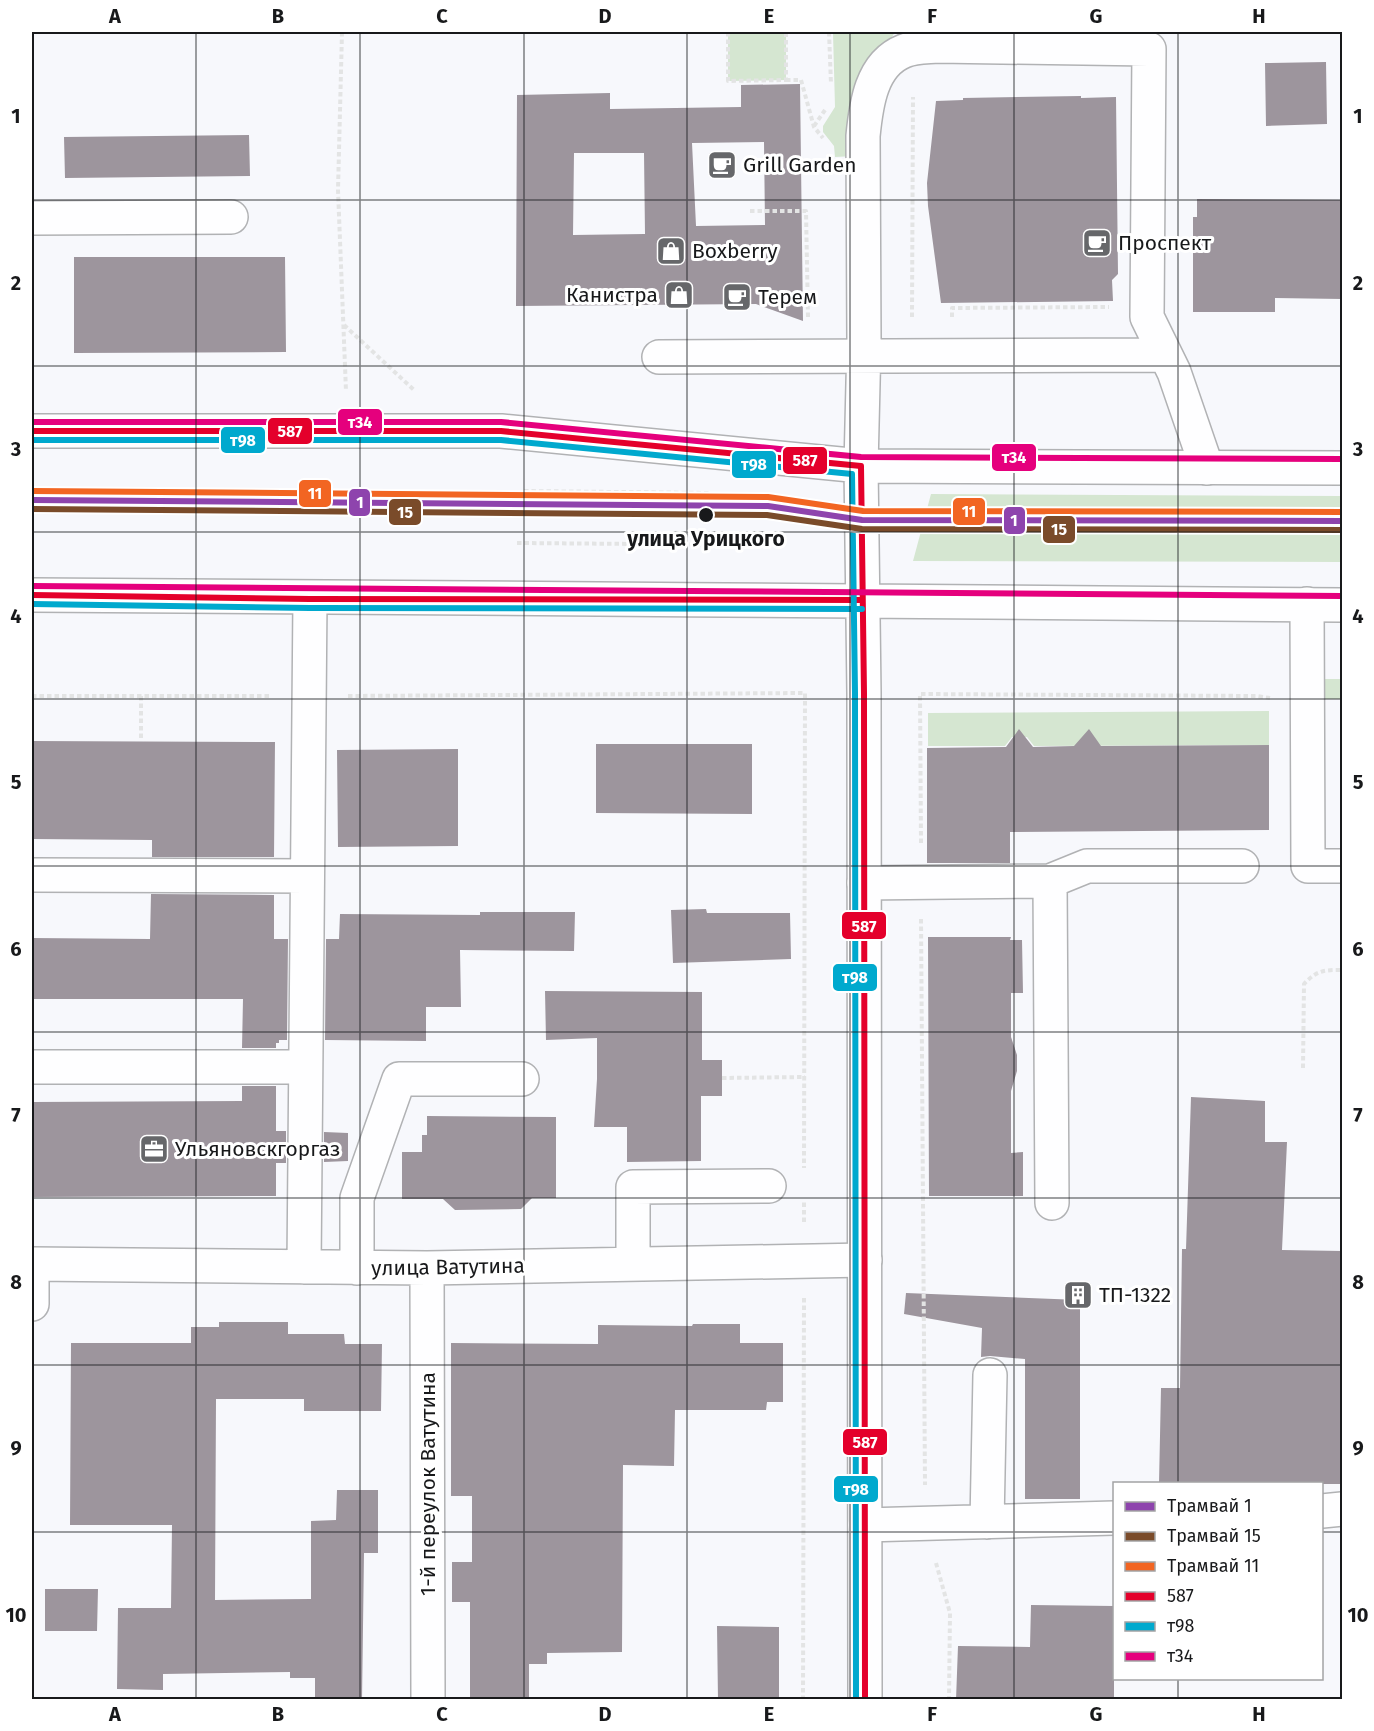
<svg xmlns="http://www.w3.org/2000/svg" width="1374" height="1731" viewBox="0 0 1374 1731" font-family="'Fira Sans',sans-serif">
	<style>
		.green { fill: #d5e6d1 }
		.building { fill: #9d959d; fill-rule: evenodd }
		.lines { fill: none; stroke-linecap: round; stroke-linejoin: round }
		.minor-casing { stroke: #b1b2b4; stroke-width: 36 }
		.major-casing { stroke: #b1b2b4; stroke-width: 36 }
		.path { stroke: #e3e4e4; stroke-width: 4; stroke-dasharray: 4.5 3; stroke-linecap: butt }
		.minor { stroke: #fefeff; stroke-width: 33 }
		.major { stroke: #fefeff; stroke-width: 33 }
		.bus-1-casing { stroke: #fff; stroke-width: 10 }
		.bus-2-casing { stroke: #fff; stroke-width: 10 }
		.bus-3-casing { stroke: #fff; stroke-width: 10 }
		.bus-1 { stroke: #e4002b; stroke-width: 6 }
		.bus-2 { stroke: #00a9ce; stroke-width: 6 }
		.bus-3 { stroke: #e5007d; stroke-width: 6 }
		.tram-1-casing { stroke: #fff; stroke-width: 10 }
		.tram-2-casing { stroke: #fff; stroke-width: 10 }
		.tram-3-casing { stroke: #fff; stroke-width: 10 }
		.tram-1 { stroke: #8e44ad; stroke-width: 6 }
		.tram-2 { stroke: #7a4b2a; stroke-width: 6 }
		.tram-3 { stroke: #f26522; stroke-width: 6 }
		.grid { fill: none; stroke: #18191b; stroke-width: 1.5; stroke-opacity: 0.55 }
		.stop-dot { fill: #18191b; stroke: #fff; stroke-width: 2 }
		.labels { text-anchor: middle; dominant-baseline: central; stroke-width: 6; stroke-linejoin: round; paint-order: stroke }
		.poi-label { font-size: 21px; fill: #18191b; stroke: #fff; text-anchor: start }
		.stop-label { font-size: 21px; font-weight: bold; fill: #18191b; stroke: #fff }
		.street-label { font-size: 21px; fill: #18191b; stroke: #fff }
		.line-badge { stroke: #fff; stroke-width: 2 }
		.badge-label { font-size: 16px; text-anchor: middle; font-weight: bold; fill: #fff }
		.neatline { fill: none; stroke: #18191b; stroke-width: 2 }
		.grid-label { font-size: 20px; text-anchor: middle; font-weight: bold; fill: #18191b }
	</style>
	<rect width="100%" height="100%" fill="#f7f8fc"/>
	<path class="green" d="M728,32H786V80L728,81Z
		M895,32L854,100L855,156L835,157L834,146L823,132V126L835,107L833,33Z
		M931,494L1342,496V562L913,561Z
		M1317,679H1342V699H1317Z
		M1269,711V745L1034,746L1027,737H1012L1005,746H928V713Z"/>
	<path class="building" d="M1326,62L1327,124L1266,126L1265,63Z
		M800,84L803,321L756,304L516,306L517,95L610,93V109L741,107V85ZM764,142L765,225L696,226L692,143ZM574,153H644L645,234L573,235Z
		M1081,96V98L1116,97L1118,274L1112,280L1113,301L941,303L928,206L927,183L936,101L963,100V98Z
		M249,135L250,176L65,178L64,137Z
		M1197,199L1342,200V299L1275,298V312H1193V217H1197Z
		M74,257H285L286,352L74,353Z
		M1019,729L1033,747L1074,746L1089,729L1101,746L1269,745V830L1010,832V863H927V748L1006,747Z
		M32,741L275,742L274,857H152V840L32,839Z
		M596,744H752V814L596,813Z
		M458,749V846L338,847L337,750Z
		M151,894L274,895V939H288L287,1040H279V1043H276V1048H242L243,999H32V938L150,939Z
		M706,909L707,913H790L791,959L673,963L671,910Z
		M480,912H575L574,951L460,950L461,1007H426V1041L325,1040L326,939H339L340,914L480,915Z
		M928,937H1011L1010,940H1022L1023,993H1011V1037L1017,1055V1071L1011,1091V1153L1023,1152V1196H929Z
		M545,991L702,992V1060H722V1096H701V1161L627,1162V1127H594L597,1079V1038L546,1040Z
		M242,1086H276V1131H286V1163H276V1196L32,1197V1102L242,1101Z
		M1191,1097L1265,1101V1142H1287L1282,1250L1342,1251V1484H1159L1161,1388H1180L1182,1249H1186Z
		M427,1116L556,1117V1198H532L521,1209L455,1210L443,1199H402V1152H422V1135H427Z
		M324,1132L348,1133V1161L324,1162Z
		M906,1293L1080,1300V1499H1025V1359L990,1356L981,1357L982,1328L904,1314Z
		M219,1322H288V1334H344L345,1344H382L381,1411H304V1399H216L215,1600L311,1599V1521L336,1520L337,1490H378V1553H364L362,1700H315V1678H290V1672L163,1674V1690L117,1689L118,1608H171L172,1525H70L71,1343H191V1327H219Z
		M693,1324H740V1343H783V1402H767L766,1410H675L674,1466L623,1465L622,1652L547,1653V1664H529V1700H470V1602H452V1562H472V1496H451V1343L598,1344V1325L692,1326Z
		M45,1589H98L97,1631H45Z
		M1031,1605L1114,1606V1700H956L958,1646L1030,1647Z
		M717,1626L779,1627V1700H718Z"/>
	<g class="lines">
		<g class="minor-casing">
			<path id="minor" d="M32,218L231,217
				M659,357L1165,355
				M861,466L864,342L863,136C866,105 871,64 904,51C913,47 927,47 937,46L1149,49L1147,317L1174,372L1207,468
				M1307,604L1308,866H1342
				M32,875L307,876
				M1050,881L1087,866H1242
				M864,883L1050,881L1052,1203
				M32,1067H305
				M32,1264L427,1268L865,1260
				M633,1264V1187L769,1186
				M304,1267L310,599
				M357,1268V1198L399,1079H522
				M427,1268L428,1700
				M32,1304V1264
				M1322,1511L1342,1509
				M987,1522L990,1375
				M865,1525L1114,1518"/>
		</g>
		<g class="major-casing">
			<path id="major" d="M32,431H501L861,466L1342,468
				M861,466L864,693L865,1700
				M32,595C468,601 906,598 1342,605"/>
		</g>
		<path class="path" d="M342,32L338,190L346,391
			M728,32V81L786,80V32
			M829,32L831,84
			M786,80H801L814,127L823,138
			M814,126L825,110
			M750,211H806L808,317
			M912,317L913,97
			M952,317V308L1109,307
			M344,325L414,390
			M524,491L710,493
			M517,543L767,545
			M32,696H272
			M348,696L805,693L804,1168
			M141,738V696
			M921,843L920,694L1257,696L1270,698
			M921,919L925,1485
			M1303,1068L1304,984C1317,970 1324,970 1342,970
			M722,1078L805,1077
			M804,1222V1202
			M936,1563L950,1613L949,1700
			M803,1700L804,1298"/>
		<use href="#minor" class="minor"/>
		<use href="#major" class="major"/>
		<g class="bus-1-casing">
			<path id="bus-1" d="M32,431H501L861,466L864,693L865,1700
				M32,595L310,599L862,600"/>
		</g>
		<g class="bus-2-casing">
			<path id="bus-2" d="M32,440H501L852,474L855,693L856,1700
				M32,604L310,608L862,609"/>
		</g>
		<g class="bus-3-casing">
			<path id="bus-3" d="M32,422H501L861,457L1342,459
				M32,586L1342,596"/>
		</g>
		<use href="#bus-1" class="bus-1"/>
		<use href="#bus-2" class="bus-2"/>
		<use href="#bus-3" class="bus-3"/>
		<g class="tram-1-casing">
			<path id="tram-1" d="M32,500L768,506L862,520L1342,521"/>
		</g>
		<g class="tram-2-casing">
			<path id="tram-2" d="M32,509L767,515L862,529L1342,530"/>
		</g>
		<g class="tram-3-casing">
			<path id="tram-3" d="M32,491L768,497L863,511L1342,512"/>
		</g>
		<use href="#tram-1" class="tram-1"/>
		<use href="#tram-2" class="tram-2"/>
		<use href="#tram-3" class="tram-3"/>
	</g>
	<path class="grid" d="M196,32V1700M360,32V1700M524,32V1700M687,32V1700M850,32V1700M1014,32V1700M1178,32V1484M32,200H1342M32,366H1342M32,532H1342M32,699H1342M32,866H1342M32,1032H1342M32,1198H1342M32,1365H1342M32,1532H1114M1322,1532H1342M1178,1678V1700"/>
	<defs>
		<g id="cafe-square" transform="scale(1.5)"><rect x="-9" y="-9" width="18" height="18" rx="4" fill="#66676a" stroke="#fff"/><path d="M-5.5-4.5H6V0H3Q3 3.5 0 3.5H-2.5Q-5.5 3.5-5.5 0ZM3-3.2v2h1.7v-2ZM-6 4.5H4V6H-6Z" fill="#fff"/></g>
		<g id="shop-square" transform="scale(1.5)"><rect x="-9" y="-9" width="18" height="18" rx="4" fill="#66676a" stroke="#fff"/><path d="M-5-2.5h2.3a2.7 3.5 0 0 1 5.4 0H5L5.5 6h-11ZM-1.5-2.5h3a1.5 2.3 0 0 0-3 0Z" fill="#fff"/></g>
		<g id="office-square" transform="scale(1.5)"><rect x="-9" y="-9" width="18" height="18" rx="4" fill="#66676a" stroke="#fff"/><path d="M-6-3h4V-5.5h4V-3h4V5H-6ZM-1-4.5V-3h2v-1.5ZM-6 0V1H6V0Z" fill="#fff"/></g>
		<g id="building-square" transform="scale(1.5)"><rect x="-9" y="-9" width="18" height="18" rx="4" fill="#66676a" stroke="#fff"/><path d="M-4-6H4V6H1V3H-1V6H-4ZM-2.5-4.3h1.7v1.8h-1.7ZM.8-4.3h1.7v1.8H.8ZM-2.5-1h1.7V.8h-1.7ZM.8-1h1.7V.8H.8Z" fill="#fff"/></g>
	</defs>
	<g fill-rule="evenodd">
		<use href="#cafe-square" x="722" y="165"/>
		<use href="#cafe-square" x="1097" y="243"/>
		<use href="#shop-square" x="671" y="251"/>
		<use href="#shop-square" x="679" y="295"/>
		<use href="#cafe-square" x="737" y="297"/>
		<use href="#office-square" x="154" y="1149"/>
		<use href="#building-square" x="1078" y="1295"/>
	</g>
	<circle class="stop-dot" cx="706" cy="515" r="8"/>
	<g class="labels">
		<g class="poi-label">
			<text x="743" y="165">Grill Garden</text>
			<text x="1118" y="243">Проспект</text>
			<text x="692" y="251">Boxberry</text>
			<text x="658" y="295" text-anchor="end">Канистра</text>
			<text x="758" y="297">Терем</text>
			<text x="175" y="1149">Ульяновскгоргаз</text>
			<text x="1099" y="1295">ТП-1322</text>
		</g>
		<g class="stop-label">
			<text x="706" y="539">улица Урицкого</text>
		</g>
		<g class="street-label">
			<text transform="translate(448 1267) rotate(-1)">улица Ватутина</text>
			<text transform="translate(428 1484) rotate(-90)">1-й переулок Ватутина</text>
		</g>
	</g>
	<g class="line-badge">
		<rect x="337" y="408" width="46" height="28" rx="6" fill="#e5007d"/>
		<rect x="267" y="417" width="46" height="28" rx="6" fill="#e4002b"/>
		<rect x="220" y="426" width="46" height="28" rx="6" fill="#00a9ce"/>
		<rect x="991" y="443" width="46" height="29" rx="6" fill="#e5007d"/>
		<rect x="782" y="446" width="46" height="29" rx="6" fill="#e4002b"/>
		<rect x="731" y="450" width="46" height="29" rx="6" fill="#00a9ce"/>
		<rect x="298" y="479" width="34" height="29" rx="6" fill="#f26522"/>
		<rect x="348" y="488" width="23" height="29" rx="6" fill="#8e44ad"/>
		<rect x="952" y="497" width="34" height="29" rx="6" fill="#f26522"/>
		<rect x="388" y="498" width="34" height="28" rx="6" fill="#7a4b2a"/>
		<rect x="1003" y="506" width="23" height="29" rx="6" fill="#8e44ad"/>
		<rect x="1042" y="515" width="34" height="29" rx="6" fill="#7a4b2a"/>
		<rect x="841" y="911" width="46" height="29" rx="6" fill="#e4002b"/>
		<rect x="832" y="963" width="46" height="29" rx="6" fill="#00a9ce"/>
		<rect x="842" y="1428" width="46" height="28" rx="6" fill="#e4002b"/>
		<rect x="833" y="1475" width="46" height="28" rx="6" fill="#00a9ce"/>
	</g>
	<g class="badge-label">
		<text x="360" y="428">т34</text>
		<text x="290" y="437">587</text>
		<text x="243" y="446">т98</text>
		<text x="1014" y="463">т34</text>
		<text x="805" y="466">587</text>
		<text x="754" y="470">т98</text>
		<text x="315" y="499">11</text>
		<text x="360" y="508">1</text>
		<text x="969" y="517">11</text>
		<text x="405" y="518">15</text>
		<text x="1014" y="526">1</text>
		<text x="1059" y="535">15</text>
		<text x="864" y="932">587</text>
		<text x="855" y="983">т98</text>
		<text x="865" y="1448">587</text>
		<text x="856" y="1495">т98</text>
	</g>
	<rect width="1374" height="1731" fill="none" stroke="#ffffff" stroke-width="66"/>
	<rect x="1113" y="1482" width="210" height="198" fill="#ffffff" stroke="#a3a3a4" stroke-width="1.5"/>
	<rect x="1125" y="1502" width="30" height="9" fill="#8e44ad" stroke="#a3a3a4" stroke-width="1.5"/>
	<text x="1167" y="1512" font-size="18" fill="#18191b">Трамвай 1</text>
	<rect x="1125" y="1532" width="30" height="9" fill="#7a4b2a" stroke="#a3a3a4" stroke-width="1.5"/>
	<text x="1167" y="1542" font-size="18" fill="#18191b">Трамвай 15</text>
	<rect x="1125" y="1562" width="30" height="9" fill="#f26522" stroke="#a3a3a4" stroke-width="1.5"/>
	<text x="1167" y="1572" font-size="18" fill="#18191b">Трамвай 11</text>
	<rect x="1125" y="1592" width="30" height="9" fill="#e4002b" stroke="#a3a3a4" stroke-width="1.5"/>
	<text x="1167" y="1602" font-size="18" fill="#18191b">587</text>
	<rect x="1125" y="1622" width="30" height="9" fill="#00a9ce" stroke="#a3a3a4" stroke-width="1.5"/>
	<text x="1167" y="1632" font-size="18" fill="#18191b">т98</text>
	<rect x="1125" y="1652" width="30" height="9" fill="#e5007d" stroke="#a3a3a4" stroke-width="1.5"/>
	<text x="1167" y="1662" font-size="18" fill="#18191b">т34</text>
	<rect x="33" y="33" width="1308" height="1665" class="neatline"/>
	<g class="grid-label">
		<text x="115" y="23">A</text>
		<text x="278" y="23">B</text>
		<text x="442" y="23">C</text>
		<text x="605" y="23">D</text>
		<text x="769" y="23">E</text>
		<text x="932" y="23">F</text>
		<text x="1096" y="23">G</text>
		<text x="1259" y="23">H</text>
		<text x="16" y="123">1</text>
		<text x="1358" y="123">1</text>
		<text x="16" y="290">2</text>
		<text x="1358" y="290">2</text>
		<text x="16" y="456">3</text>
		<text x="1358" y="456">3</text>
		<text x="16" y="623">4</text>
		<text x="1358" y="623">4</text>
		<text x="16" y="789">5</text>
		<text x="1358" y="789">5</text>
		<text x="16" y="956">6</text>
		<text x="1358" y="956">6</text>
		<text x="16" y="1122">7</text>
		<text x="1358" y="1122">7</text>
		<text x="16" y="1289">8</text>
		<text x="1358" y="1289">8</text>
		<text x="16" y="1455">9</text>
		<text x="1358" y="1455">9</text>
		<text x="16" y="1622">10</text>
		<text x="1358" y="1622">10</text>
		<text x="115" y="1721">A</text>
		<text x="278" y="1721">B</text>
		<text x="442" y="1721">C</text>
		<text x="605" y="1721">D</text>
		<text x="769" y="1721">E</text>
		<text x="932" y="1721">F</text>
		<text x="1096" y="1721">G</text>
		<text x="1259" y="1721">H</text>
	</g>
</svg>
